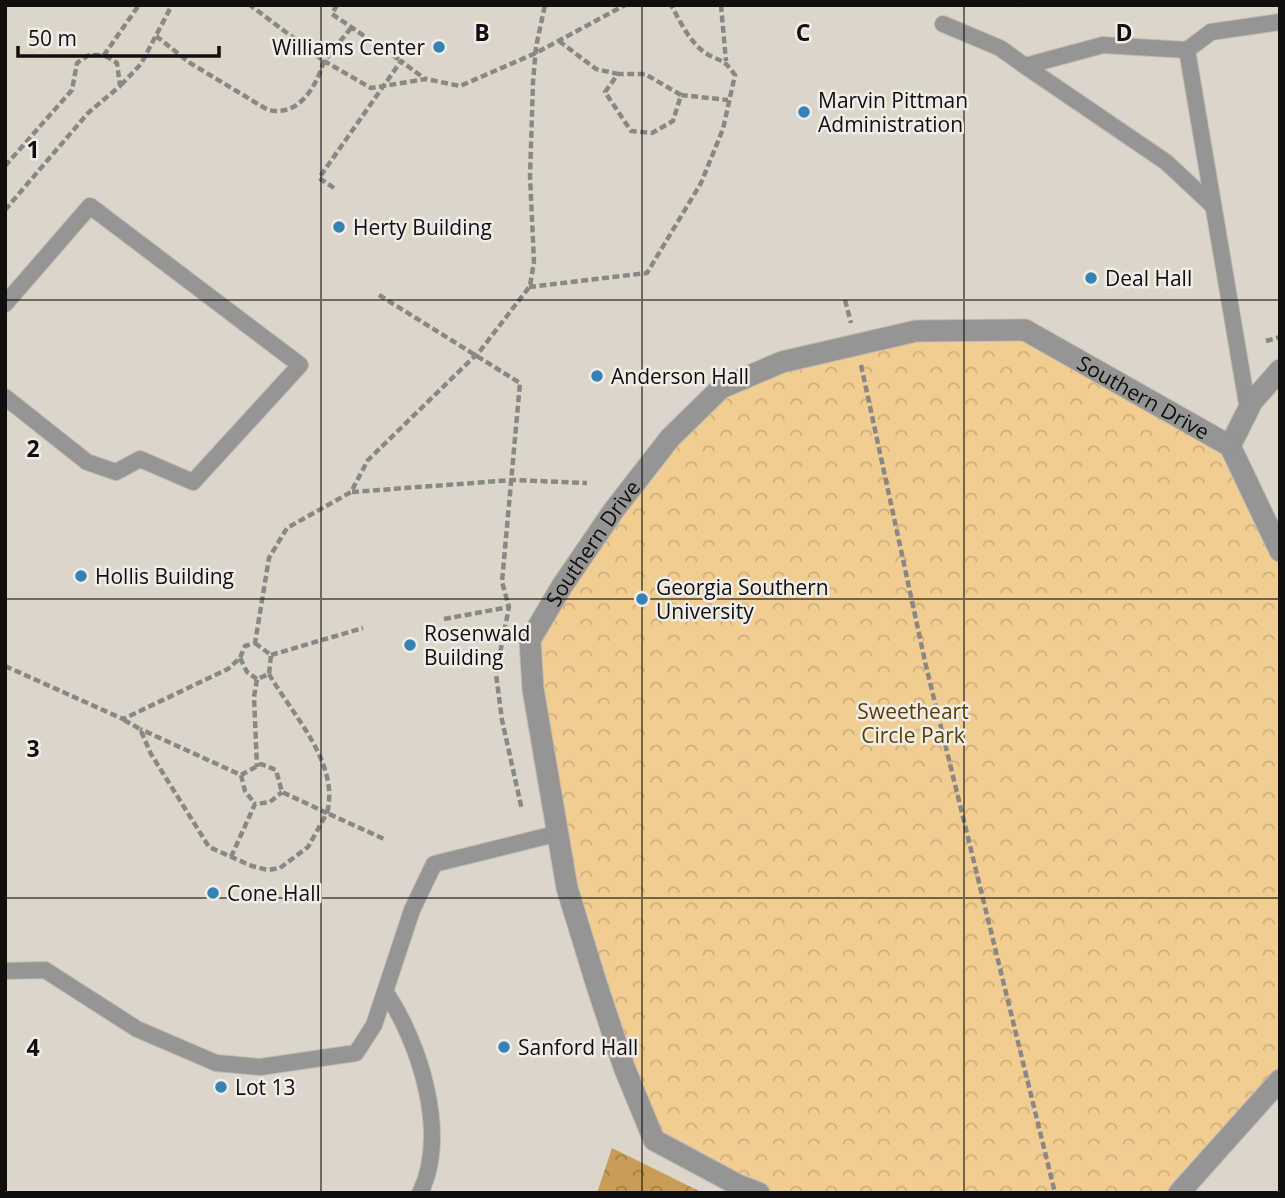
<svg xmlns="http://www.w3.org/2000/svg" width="1285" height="1198" viewBox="0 0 1285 1198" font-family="'Open Sans',sans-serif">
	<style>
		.built { fill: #dcd5ca }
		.forest { fill: url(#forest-crowns) }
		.park { fill: url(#park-crowns) }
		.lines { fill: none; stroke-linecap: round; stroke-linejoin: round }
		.lane-casing { stroke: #bdbab7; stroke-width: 18 }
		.street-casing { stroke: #bdbab7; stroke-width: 23 }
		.path { stroke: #8a8885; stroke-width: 4.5; stroke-dasharray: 7 3.5; stroke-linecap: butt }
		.lane { stroke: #969593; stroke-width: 16 }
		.street { stroke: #969593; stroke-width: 21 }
		.grid { fill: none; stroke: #100f0e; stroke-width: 2; stroke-opacity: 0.55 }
		.poi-dot { fill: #3583b5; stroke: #f0ede9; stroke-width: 2.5 }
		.labels { text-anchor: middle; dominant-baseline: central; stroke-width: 5; stroke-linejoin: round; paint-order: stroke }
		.poi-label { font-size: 21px; fill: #100f0e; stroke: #f0ede9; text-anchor: start }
		.street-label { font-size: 21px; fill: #100f0e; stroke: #f0ede9 }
		.park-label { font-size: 21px; fill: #593d00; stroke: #f0ede9 }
		.grid-label { font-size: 23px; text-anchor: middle; font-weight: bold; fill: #100f0e; stroke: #f0ede9; stroke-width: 5; stroke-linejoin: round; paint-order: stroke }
	</style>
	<defs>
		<pattern id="forest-crowns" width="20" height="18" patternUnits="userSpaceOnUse" patternTransform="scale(1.75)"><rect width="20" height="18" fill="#c89e56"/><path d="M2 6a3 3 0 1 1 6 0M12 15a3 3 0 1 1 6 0" fill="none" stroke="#a17f46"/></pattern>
		<pattern id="park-crowns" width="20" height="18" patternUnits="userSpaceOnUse" patternTransform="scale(1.75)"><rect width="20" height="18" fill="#f2cd91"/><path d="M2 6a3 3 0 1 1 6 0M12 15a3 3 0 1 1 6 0" fill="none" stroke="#ceaf7c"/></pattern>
	</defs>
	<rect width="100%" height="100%" fill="#e3e0dc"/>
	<path class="built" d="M5,5H1280V1193H5Z"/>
	<path class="forest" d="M612,1148L703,1193H597Z"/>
	<path class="park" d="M1025,330L1230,446L1280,551V1083L1182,1193H759L654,1140L579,924L530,640L562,586L721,388L916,331Z"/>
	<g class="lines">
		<g class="lane-casing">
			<path id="lane" d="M943,24L1000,48L1025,66L1103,45L1187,50
				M1025,66L1166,162L1213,206
				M5,304L90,206L300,365L193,482L140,459L116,472L87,462L5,397
				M1248,410L1187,50L1211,32L1280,22
				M5,971L45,970L137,1029L216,1063L260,1067L356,1053L374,1025L412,910L434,864L555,834
				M385,991C420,1043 449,1134 420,1193"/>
		</g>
		<g class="street-casing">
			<g id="street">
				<path d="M1230,446L1280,551"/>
				<path d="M1230,446L1252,402L1280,370"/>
				<path id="s1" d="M759,1193L738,1185L654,1140L624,1067L597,986L567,888L533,689L530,640L562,586L614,510L670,438L721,388L782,362L916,331L1025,330L1230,446"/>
				<path d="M1179,1193L1280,1080"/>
			</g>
		</g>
		<path class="path" d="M337,5L332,14L401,61
			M721,5L726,61
			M1021,5H1022
			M351,28L324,61L371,88L426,79L460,86L536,53L625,5
			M156,36L190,63L268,110C299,117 316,87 324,61L250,5
			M559,41L596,69L618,74
			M121,85L141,64L172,5
			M681,95L645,74H618L605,92L631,131L652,133L673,121L681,95L728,100
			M5,166L72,90L77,63L89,55H104L139,5
			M334,188L319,178L401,61L425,79
			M5,210L88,113L120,86L117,63L104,55
			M529,287L647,273L701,183L723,129L735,75C722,56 720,63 704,52C689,41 680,21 671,5
			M379,295L520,383L502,582L509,607
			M845,300L851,323
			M1266,341L1280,337
			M861,365L926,666L1055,1193
			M352,492L513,480L587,483
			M444,619L509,607L496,674L502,720L522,810
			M255,643L271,655L269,674L257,679L254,697L257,767
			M271,655L363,628
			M240,658L247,672L257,679
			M5,666L123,719L228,669L240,658L245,646L255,643L269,558L287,528L351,492L368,460L480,351L530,286L534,262L530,176L533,82L536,47L545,5
			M269,674C293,716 340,763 327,813L384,839
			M124,720L140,729L151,754L209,847L252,866L268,870L280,868L308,847L327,813L282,792L276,770L261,764L241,775L140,729
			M241,775L245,791L255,804
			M231,857L255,804L270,802L282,792"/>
		<use href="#lane" class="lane"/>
		<use href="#street" class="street"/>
	</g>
	<path class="grid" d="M321,5V1193M642,5V1193M964,5V1193M5,300H1280M5,599H1280M5,898H1280"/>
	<g class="poi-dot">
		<circle cx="439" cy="47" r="7"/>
		<circle cx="804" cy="112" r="7"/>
		<circle cx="339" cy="227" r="7"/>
		<circle cx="1091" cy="278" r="7"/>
		<circle cx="597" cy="376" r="7"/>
		<circle cx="81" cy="576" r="7"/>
		<circle cx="642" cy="599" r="7"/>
		<circle cx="410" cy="645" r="7"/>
		<circle cx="213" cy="893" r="7"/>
		<circle cx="504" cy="1047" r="7"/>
		<circle cx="221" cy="1087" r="7"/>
	</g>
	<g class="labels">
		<g class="poi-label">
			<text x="425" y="47" text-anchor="end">Williams Center</text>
			<text x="818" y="100">Marvin Pittman<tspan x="818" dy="24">Administration</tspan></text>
			<text x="353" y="227">Herty Building</text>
			<text x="1105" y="278">Deal Hall</text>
			<text x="611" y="376">Anderson Hall</text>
			<text x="95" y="576">Hollis Building</text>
			<text x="656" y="587">Georgia Southern<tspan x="656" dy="24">University</tspan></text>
			<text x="424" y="633">Rosenwald<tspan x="424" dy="24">Building</tspan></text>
			<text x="227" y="893">Cone Hall</text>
			<text x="518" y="1047">Sanford Hall</text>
			<text x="235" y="1087">Lot 13</text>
		</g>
		<g class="street-label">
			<text stroke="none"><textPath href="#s1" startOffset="1402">Southern Drive</textPath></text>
			<text stroke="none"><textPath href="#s1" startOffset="751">Southern Drive</textPath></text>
		</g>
		<g class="park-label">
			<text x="913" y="711">Sweetheart<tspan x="913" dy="24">Circle Park</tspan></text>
		</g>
	</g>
	<g class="grid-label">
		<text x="482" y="41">B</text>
		<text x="803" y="41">C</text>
		<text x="1124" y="41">D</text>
		<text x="33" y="158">1</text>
		<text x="33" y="457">2</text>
		<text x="33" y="757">3</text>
		<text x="33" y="1056">4</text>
	</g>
	<rect width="1285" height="1198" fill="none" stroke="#100f0e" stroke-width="14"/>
	<path d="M18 46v10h201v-10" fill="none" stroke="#100f0e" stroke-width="3.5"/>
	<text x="28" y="46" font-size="21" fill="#100f0e" stroke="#f0ede9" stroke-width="5" paint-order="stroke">50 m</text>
</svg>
